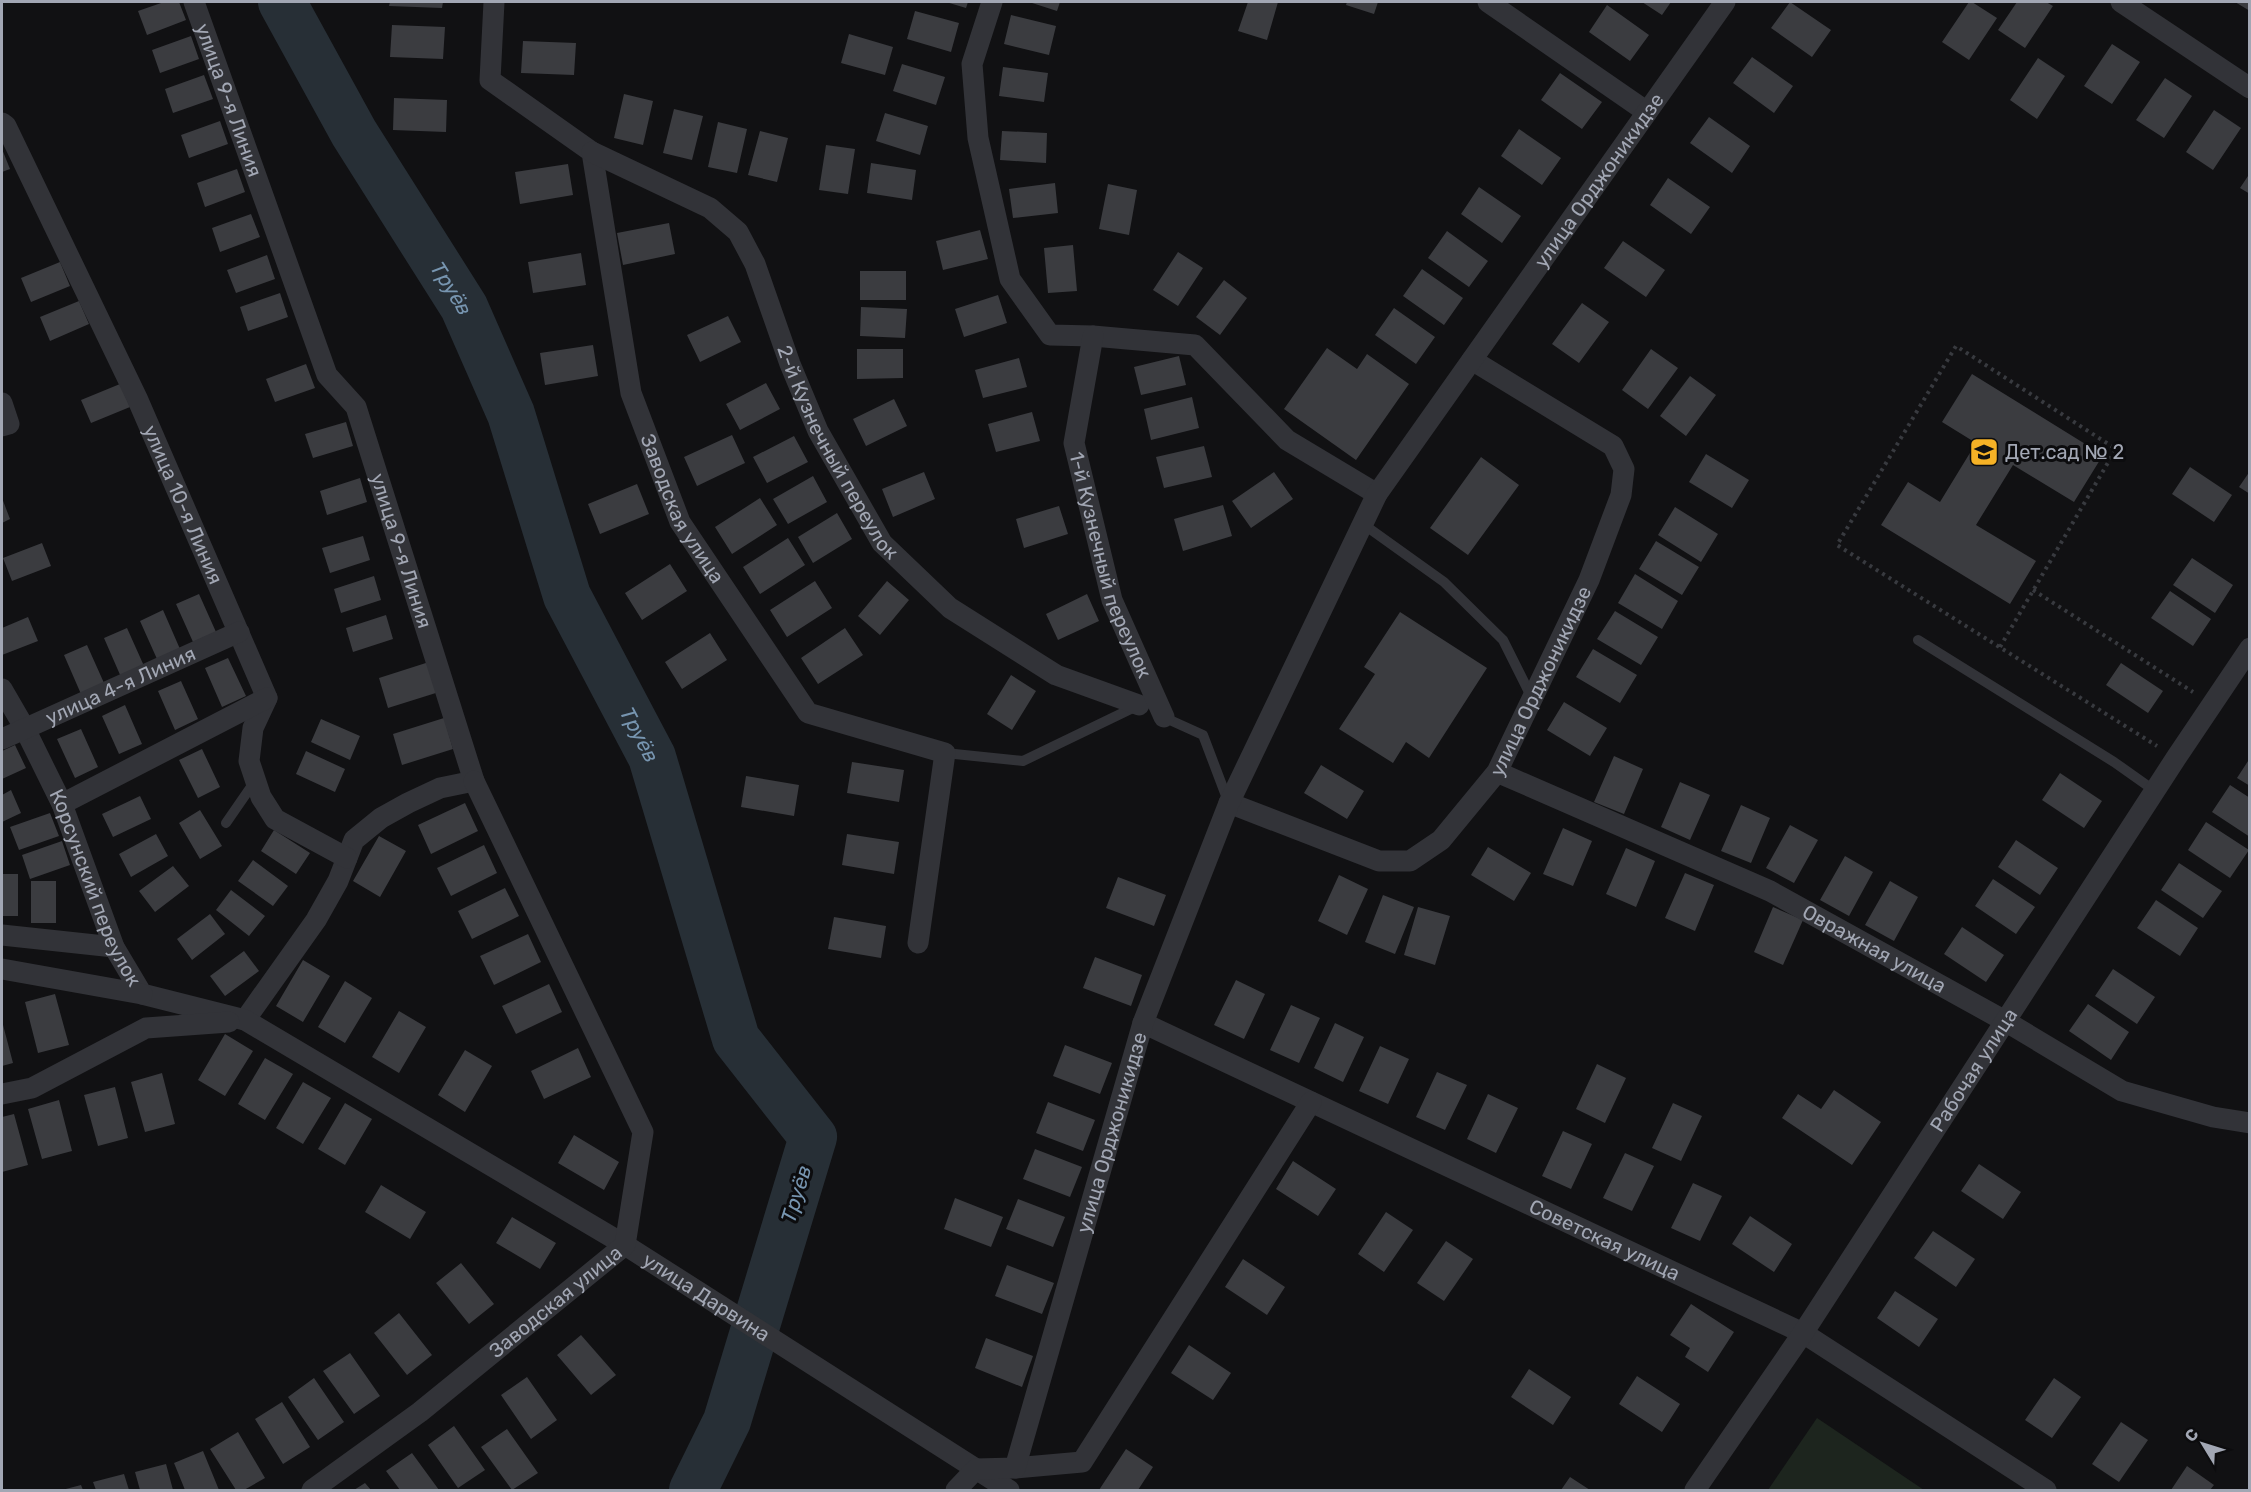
<svg xmlns="http://www.w3.org/2000/svg" width="2251" height="1492" viewBox="0 0 2251 1492" font-family="Rubik,sans-serif">
	<style>
		.green { fill: #1d251e }
		.lines { fill: none; stroke-linecap: round; stroke-linejoin: round }
		.river { stroke: #272f36; stroke-width: 48 }
		.building { fill: #3b3c40 }
		.path { stroke: #383a3f; stroke-width: 4; stroke-dasharray: 3 4.5; stroke-linecap: butt }
		.lane { stroke: #323338; stroke-width: 10 }
		.street { stroke: #323338; stroke-width: 21 }
		.labels { text-anchor: middle; dominant-baseline: central; stroke-width: 6; stroke-linejoin: round; paint-order: stroke }
		.street-label { font-size: 20px; fill: #a2a7b4; stroke: #0c0c0e }
		.poi-label { font-size: 20px; fill: #a2a7b4; stroke: #0c0c0e; text-anchor: start }
		.water-label { font-size: 21px; font-style: italic; fill: #7795b0; stroke: #0c0c0e }
	</style>
	<rect width="100%" height="100%" fill="#111113"/>
	<path class="green" d="M1817,1418L1924,1490H1768Z"/>
	<g class="lines">
		<path class="river" id="s1" d="M282,2L354,133L464,307L511,414L567,596L652,757L736,1039L813,1137L727,1421L693,1490"/>
	</g>
	<path class="building" d="M164,2H179L186,20L147,35L138,11Z
		M390,2H443L442,8L389,6Z
		M946,2H968L966,8Z
		M1029,2H1060L1057,11Z
		M1248,2H1278L1267,40L1238,31Z
		M1347,2H1378L1374,14L1346,5Z
		M1642,2H1671L1662,15Z
		M1790,2L1831,30L1812,57L1771,28Z
		M1969,2H1972L1997,18L1969,60L1942,42Z
		M2017,2H2046L2053,6L2025,48L1998,30Z
		M2235,2H2250V11Z
		M1607,5L1649,35L1630,61L1589,32Z
		M915,11L959,23L951,52L907,39Z
		M1011,15L1056,26L1049,55L1004,44Z
		M392,25L445,27L443,59L390,57Z
		M849,34L893,47L885,75L841,63Z
		M191,36L199,59L160,73L152,50Z
		M523,41L576,43L574,75L521,73Z
		M2112,44L2140,62L2112,104L2084,86Z
		M1752,57L1793,86L1774,113L1733,83Z
		M2038,58L2065,76L2037,119L2010,100Z
		M902,64L945,77L936,105L893,91Z
		M1003,67L1048,73L1044,102L999,96Z
		M1560,73L1602,102L1582,129L1541,100Z
		M204,75L213,99L173,113L165,89Z
		M2165,78L2192,96L2164,138L2136,120Z
		M624,94L653,101L643,145L614,138Z
		M394,98L447,100L446,132L393,130Z
		M674,109L703,116L692,160L663,153Z
		M2214,110L2241,128L2213,170L2186,152Z
		M885,113L928,126L920,155L876,141Z
		M1709,117L1750,146L1732,173L1690,143Z
		M220,121L228,144L189,158L181,135Z
		M718,122L747,129L737,173L708,167Z
		M1519,129L1561,158L1542,185L1501,156Z
		M760,131L788,138L777,182L748,175Z
		M1002,131L1047,133L1046,163L1000,160Z
		M826,145L855,149L848,194L819,190Z
		M2,149L10,169L2,172Z
		M871,163L916,170L912,200L867,193Z
		M568,164L573,195L520,204L515,172Z
		M237,169L245,192L205,207L197,183Z
		M2250,173V194L2240,188Z
		M1668,178L1710,207L1691,234L1650,205Z
		M1055,183L1058,213L1013,218L1009,189Z
		M1108,184L1137,190L1129,235L1099,229Z
		M1479,187L1521,216L1502,243L1461,214Z
		M251,214L260,237L220,252L212,228Z
		M669,223L675,254L623,265L617,233Z
		M980,230L988,259L943,270L936,241Z
		M1447,231L1488,261L1469,287L1428,258Z
		M1623,241L1665,270L1646,297L1604,268Z
		M1073,245L1077,291L1048,293L1044,248Z
		M1178,252L1203,268L1178,306L1153,290Z
		M581,253L586,285L533,293L528,262Z
		M267,255L275,279L236,293L227,270Z
		M60,262L70,286L31,302L21,278Z
		M1422,269L1463,298L1444,325L1403,296Z
		M860,271H906V300H860Z
		M1224,280L1247,298L1220,335L1196,317Z
		M280,293L288,317L248,331L240,307Z
		M998,295L1007,323L964,337L955,309Z
		M79,301L89,324L50,341L40,317Z
		M1582,303L1609,322L1579,363L1552,344Z
		M861,307L907,309L905,338L860,336Z
		M1394,308L1435,337L1416,364L1375,335Z
		M728,316L741,342L700,362L687,335Z
		M593,345L598,376L545,385L540,353Z
		M1327,348L1357,369L1367,354L1409,384L1356,460L1284,409Z
		M857,349H903V378L857,379Z
		M1651,349L1678,368L1648,409L1622,390Z
		M1179,356L1186,385L1141,395L1134,367Z
		M1019,358L1027,387L983,398L975,370Z
		M306,364L315,388L275,402L266,379Z
		M1972,374L2103,455L2074,502L2013,465L1976,525L2036,561L2010,604L1881,525L1908,482L1940,502L1976,443L1942,422Z
		M1690,376L1716,395L1686,436L1660,416Z
		M766,383L780,409L740,430L726,404Z
		M120,384L130,407L91,423L81,400Z
		M1192,397L1199,428L1151,440L1144,409Z
		M894,399L907,426L866,446L853,419Z
		M1032,412L1040,441L996,452L988,424Z
		M346,422L353,446L313,458L305,434Z
		M732,435L745,463L697,486L684,457Z
		M794,436L808,462L767,483L753,457Z
		M1204,446L1212,477L1164,488L1156,457Z
		M1706,454L1749,480L1732,508L1689,482Z
		M1481,457L1519,485L1468,555L1430,528Z
		M2190,467L2232,495L2214,522L2172,494Z
		M2250,471V494L2239,487Z
		M924,472L935,499L893,517L882,489Z
		M1274,472L1293,499L1251,528L1232,501Z
		M813,476L827,502L788,524L773,499Z
		M360,478L367,502L327,515L320,491Z
		M637,484L649,514L600,534L588,504Z
		M2,498L10,519L2,523Z
		M760,498L777,525L732,554L715,527Z
		M1223,505L1232,536L1183,551L1174,519Z
		M1059,506L1068,534L1024,548L1016,519Z
		M1675,507L1718,534L1701,562L1658,535Z
		M837,513L852,539L813,563L798,537Z
		M363,536L370,560L330,573L322,548Z
		M788,538L805,565L760,594L743,567Z
		M1656,541L1699,567L1682,595L1639,569Z
		M42,543L51,566L12,581L3,558Z
		M2192,558L2233,585L2215,613L2173,585Z
		M670,564L687,591L642,620L625,593Z
		M1635,574L1678,601L1662,629L1618,603Z
		M374,576L381,600L341,613L334,589Z
		M815,581L832,608L787,637L770,610Z
		M887,581L909,600L880,635L858,616Z
		M2170,591L2211,619L2193,646L2151,618Z
		M199,594L216,632L193,642L176,604Z
		M1087,594L1099,621L1058,640L1046,614Z
		M163,610L180,649L157,659L140,621Z
		M1615,611L1658,637L1641,665L1597,639Z
		M1400,612L1487,668L1429,758L1406,742L1393,763L1339,729L1375,674L1364,667Z
		M386,615L393,639L353,652L346,628Z
		M28,617L38,641L2,655V628Z
		M127,628L144,666L121,677L104,638Z
		M845,628L863,655L818,684L801,658Z
		M710,633L727,660L682,689L665,662Z
		M87,645L104,683L81,694L64,655Z
		M1593,649L1637,675L1620,703L1576,677Z
		M228,658L246,696L222,707L205,668Z
		M429,662L439,692L388,708L379,678Z
		M2121,663L2163,691L2148,713L2106,685Z
		M1011,675L1036,691L1012,730L987,714Z
		M181,681L198,719L175,730L158,691Z
		M1564,702L1607,728L1590,756L1547,730Z
		M125,705L142,744L119,754L102,716Z
		M444,718L453,749L402,765L393,734Z
		M321,719L360,736L350,760L311,742Z
		M81,729L98,767L75,778L57,739Z
		M15,745L26,768L2,779V751Z
		M202,749L220,787L198,798L179,760Z
		M306,751L345,769L335,792L296,774Z
		M1614,756L1643,769L1624,814L1594,802Z
		M2250,758V786L2237,778Z
		M852,762L904,770L899,802L847,793Z
		M1321,765L1364,791L1347,819L1304,793Z
		M2060,773L2102,801L2084,828L2042,800Z
		M746,776L799,785L794,816L741,807Z
		M1680,782L1710,795L1690,840L1661,827Z
		M2230,785L2250,798V837L2212,812Z
		M11,790L21,813L2,822V795Z
		M140,796L151,819L113,837L102,814Z
		M465,803L478,831L431,854L418,825Z
		M1741,805L1770,818L1751,863L1721,851Z
		M200,810L222,846L200,859L179,823Z
		M50,813L59,836L19,850L10,827Z
		M2206,822L2249,850L2230,878L2188,850Z
		M1790,825L1818,840L1794,883L1766,868Z
		M1563,828L1592,841L1573,886L1543,874Z
		M274,830L310,853L296,874L261,851Z
		M156,834L168,856L131,877L119,854Z
		M847,834L899,842L894,874L842,865Z
		M379,836L406,851L380,897L353,881Z
		M2016,840L2058,868L2040,895L1998,867Z
		M62,841L70,865L30,879L22,855Z
		M484,845L497,873L451,896L437,868Z
		M1488,847L1531,873L1514,901L1471,875Z
		M1626,848L1655,861L1636,907L1606,894Z
		M1845,856L1873,872L1849,916L1820,900Z
		M253,860L288,886L273,906L238,881Z
		M2179,863L2222,891L2203,918L2161,890Z
		M173,866L189,886L155,912L139,891Z
		M1685,873L1714,885L1695,931L1665,918Z
		M2,874H18V916H2Z
		M1339,875L1368,889L1347,935L1318,921Z
		M1118,877L1166,895L1154,926L1106,908Z
		M1993,879L2035,907L2016,934L1975,906Z
		M31,881H56V923H31Z
		M1890,881L1918,897L1894,941L1865,925Z
		M505,888L519,916L472,939L458,911Z
		M231,890L265,916L249,936L216,910Z
		M1383,895L1414,907L1395,954L1365,942Z
		M2156,900L2198,928L2180,956L2137,928Z
		M1418,907L1450,916L1435,965L1404,955Z
		M1773,907L1803,920L1783,965L1754,952Z
		M210,914L225,934L192,960L177,939Z
		M834,917L886,926L881,958L828,949Z
		M1962,927L2004,955L1986,982L1944,954Z
		M528,934L541,962L494,985L480,956Z
		M244,951L259,971L225,996L210,976Z
		M1095,957L1142,975L1131,1006L1083,988Z
		M303,960L330,976L303,1022L276,1006Z
		M2113,969L2155,997L2137,1024L2095,996Z
		M1236,980L1265,994L1244,1039L1214,1025Z
		M345,981L372,998L345,1043L318,1027Z
		M549,984L562,1012L516,1034L502,1006Z
		M55,994L69,1045L38,1053L25,1002Z
		M2088,1004L2129,1032L2111,1060L2069,1031Z
		M1291,1005L1320,1018L1299,1063L1270,1050Z
		M399,1011L426,1027L399,1073L372,1057Z
		M2,1021L13,1063L2,1066Z
		M1335,1023L1364,1037L1343,1082L1314,1068Z
		M225,1034L253,1051L225,1096L198,1080Z
		M1065,1045L1112,1063L1100,1094L1053,1076Z
		M1380,1046L1409,1059L1388,1104L1359,1091Z
		M578,1048L591,1077L544,1099L531,1071Z
		M465,1050L492,1066L465,1112L438,1095Z
		M265,1058L293,1074L265,1120L238,1104Z
		M1597,1064L1626,1078L1605,1123L1576,1109Z
		M1437,1072L1467,1085L1445,1130L1416,1117Z
		M162,1073L175,1124L145,1132L131,1082Z
		M303,1082L331,1098L303,1144L276,1128Z
		M115,1087L128,1138L98,1146L84,1095Z
		M1834,1090L1881,1122L1852,1165L1782,1118L1798,1094L1821,1109Z
		M1488,1094L1518,1108L1496,1153L1467,1139Z
		M59,1100L72,1151L42,1159L28,1109Z
		M1048,1102L1095,1120L1083,1151L1036,1133Z
		M345,1103L372,1119L345,1165L318,1149Z
		M1673,1103L1702,1116L1681,1161L1652,1148Z
		M14,1114L28,1165L2,1172V1117Z
		M1563,1131L1592,1144L1571,1189L1542,1176Z
		M574,1135L619,1162L604,1190L558,1163Z
		M1035,1149L1082,1167L1070,1197L1023,1179Z
		M1625,1153L1654,1166L1632,1211L1603,1198Z
		M1293,1161L1336,1189L1318,1216L1276,1189Z
		M1979,1164L2021,1192L2003,1219L1961,1191Z
		M1693,1183L1722,1196L1700,1241L1671,1228Z
		M381,1185L426,1212L410,1239L365,1212Z
		M955,1198L1003,1217L991,1247L944,1229Z
		M1018,1199L1065,1217L1053,1247L1006,1229Z
		M1386,1212L1413,1230L1384,1272L1358,1254Z
		M1750,1216L1792,1244L1774,1272L1732,1244Z
		M512,1217L556,1243L540,1269L496,1243Z
		M1933,1231L1975,1259L1956,1287L1914,1258Z
		M1446,1241L1473,1259L1444,1301L1417,1283Z
		M1243,1259L1285,1287L1267,1315L1225,1287Z
		M461,1263L494,1304L469,1324L436,1283Z
		M1007,1265L1054,1283L1042,1314L995,1296Z
		M1895,1291L1938,1319L1919,1347L1877,1318Z
		M1691,1304L1734,1332L1708,1372L1685,1357L1690,1348L1670,1335Z
		M399,1313L432,1355L407,1375L374,1333Z
		M581,1335L616,1375L591,1395L557,1355Z
		M986,1338L1033,1356L1022,1387L975,1368Z
		M1189,1345L1231,1373L1213,1400L1171,1373Z
		M350,1353L380,1396L354,1414L323,1371Z
		M1529,1369L1571,1397L1553,1425L1511,1397Z
		M1637,1376L1680,1404L1662,1432L1619,1404Z
		M527,1377L557,1420L531,1439L501,1395Z
		M314,1378L344,1422L318,1440L288,1397Z
		M2054,1378L2081,1397L2052,1438L2025,1420Z
		M282,1402L310,1447L283,1464L255,1419Z
		M2121,1422L2148,1440L2119,1482L2092,1464Z
		M454,1426L485,1470L458,1488L428,1445Z
		M507,1429L538,1473L512,1490L481,1447Z
		M238,1432L265,1478L244,1490H236L210,1449Z
		M1126,1449L1153,1467L1138,1490H1099Z
		M203,1451L219,1490H185L174,1463Z
		M412,1453L439,1490H400L386,1471Z
		M166,1464L173,1490H140L135,1472Z
		M2187,1466L2214,1485L2210,1490H2171Z
		M124,1474L129,1490H96L93,1482Z
		M1570,1477L1590,1490H1561Z
		M365,1483L371,1490H354Z
		M81,1485L83,1490H62Z"/>
	<g class="lines">
		<path class="path" d="M2033,590L2193,692
			M2000,647L2116,449L1956,346L1837,545L2157,746"/>
		<path class="lane" d="M1363,524L1444,582L1503,640L1532,698
			M1918,640L2114,762L2155,791
			M1161,716L1203,735L1228,801
			M945,753L1023,761L1139,705
			M226,823L255,781"/>
		<g class="street">
			<path id="s2" d="M194,2L327,375L356,407L474,781L440,788L408,803L381,818L354,840L338,881L316,920L245,1020"/>
			<path id="s3" d="M494,2L490,80L592,152L631,393L680,522L808,713L945,753L918,943"/>
			<path d="M992,2L972,64L978,138L1010,279L1050,335L1093,336L1195,345L1287,440L1377,494"/>
			<path d="M1488,2L1647,112"/>
			<path d="M2121,2L2250,88"/>
			<path id="s4" d="M2,123L6,126L137,398L267,698L253,728L249,761L261,797L275,819L347,858"/>
			<path id="s5" d="M592,152L710,208L738,232L755,264L790,364L818,431L882,543L950,608L1056,675L1139,705"/>
			<path id="s6" d="M1093,336L1074,443L1112,600L1164,717"/>
			<path d="M2,403L9,424L2,426"/>
			<path id="s7" d="M2,689L24,727L62,804L114,947L142,994L245,1020L625,1245L1009,1490"/>
			<path id="s8" d="M2,739L239,632"/>
			<path id="s9" d="M1497,772L1770,891L2005,1021L2122,1091L2213,1117L2250,1123"/>
			<path id="s10" d="M1229,803L1379,861H1410L1441,840L1497,772L1589,580L1621,495L1624,469L1613,446L1472,360"/>
			<path d="M62,804L267,698"/>
			<path d="M2,935L114,947"/>
			<path d="M2,969L142,994"/>
			<path id="s11" d="M1143,1023L1803,1333L2046,1490"/>
			<path d="M2,1094L32,1088L146,1028L229,1022"/>
			<path d="M1015,1468L1082,1462L1311,1102"/>
			<path id="s12" d="M312,1490L420,1412L625,1245L643,1132L474,781"/>
			<path id="s13" d="M956,1490L976,1469L1015,1468L1143,1023L1229,803L1377,494L1725,2"/>
			<path id="s14" d="M1695,1490L1803,1333L2176,758L2250,648"/>
		</g>
	</g>
	<defs>
		<g id="school-square" transform="scale(1.5)"><rect x="-9" y="-9" width="18" height="18" rx="4" fill="#f6b226" stroke="#0c0c0e"/><path d="M0-5L7-2L0 1L-7-2ZM-4 1L0 2.5L4 1V4Q0 6-4 4Z" fill="#111"/></g>
	</defs>
	<g fill-rule="evenodd">
		<use href="#school-square" x="1984" y="452"/>
	</g>
	<g class="labels">
		<g class="street-label">
			<text stroke="none"><textPath href="#s2" startOffset="104">улица 9-я Линия</textPath></text>
			<text stroke="none"><textPath href="#s13" startOffset="1494">улица Орджоникидзе</textPath></text>
			<text stroke="none"><textPath href="#s5" startOffset="410">2-й Кузнечный переулок</textPath></text>
			<text stroke="none"><textPath href="#s4" startOffset="423">улица 10-я Линия</textPath></text>
			<text stroke="none"><textPath href="#s3" startOffset="574">Заводская улица</textPath></text>
			<text stroke="none"><textPath href="#s2" startOffset="590">улица 9-я Линия</textPath></text>
			<text stroke="none"><textPath href="#s6" startOffset="236">1-й Кузнечный переулок</textPath></text>
			<text stroke="none"><textPath href="#s10" startOffset="418">улица Орджоникидзе</textPath></text>
			<text stroke="none"><textPath href="#s8" startOffset="130">улица 4-я Линия</textPath></text>
			<text stroke="none"><textPath href="#s7" startOffset="220">Корсунский переулок</textPath></text>
			<text stroke="none"><textPath href="#s9" startOffset="417">Овражная улица</textPath></text>
			<text stroke="none"><textPath href="#s14" startOffset="504">Рабочая улица</textPath></text>
			<text stroke="none"><textPath href="#s13" startOffset="417">улица Орджоникидзе</textPath></text>
			<text stroke="none"><textPath href="#s11" startOffset="510">Советская улица</textPath></text>
			<text stroke="none"><textPath href="#s7" startOffset="981">улица Дарвина</textPath></text>
			<text stroke="none"><textPath href="#s12" startOffset="308">Заводская улица</textPath></text>
		</g>
		<g class="poi-label">
			<text x="2005" y="452">Дет.сад № 2</text>
		</g>
		<g class="water-label">
			<text stroke="none"><textPath href="#s1" startOffset="333">Труёв</textPath></text>
			<text stroke="none"><textPath href="#s1" startOffset="819">Труёв</textPath></text>
			<text transform="translate(796 1194) rotate(-73)">Труёв</text>
		</g>
	</g>
	<rect width="2251" height="1492" fill="none" stroke="#a2a7b4" stroke-width="6"/>
	<g transform="translate(2203 1444) rotate(308)" stroke="#0c0c0e" stroke-width="4.5" paint-order="stroke">
	<path d="M0-4.5L10 22L0 15L-10 22Z" fill="#a2a7b4"/>
	<text y="-9" font-size="16" font-weight="bold" text-anchor="middle" fill="#a2a7b4">С</text>
	</g>
</svg>
